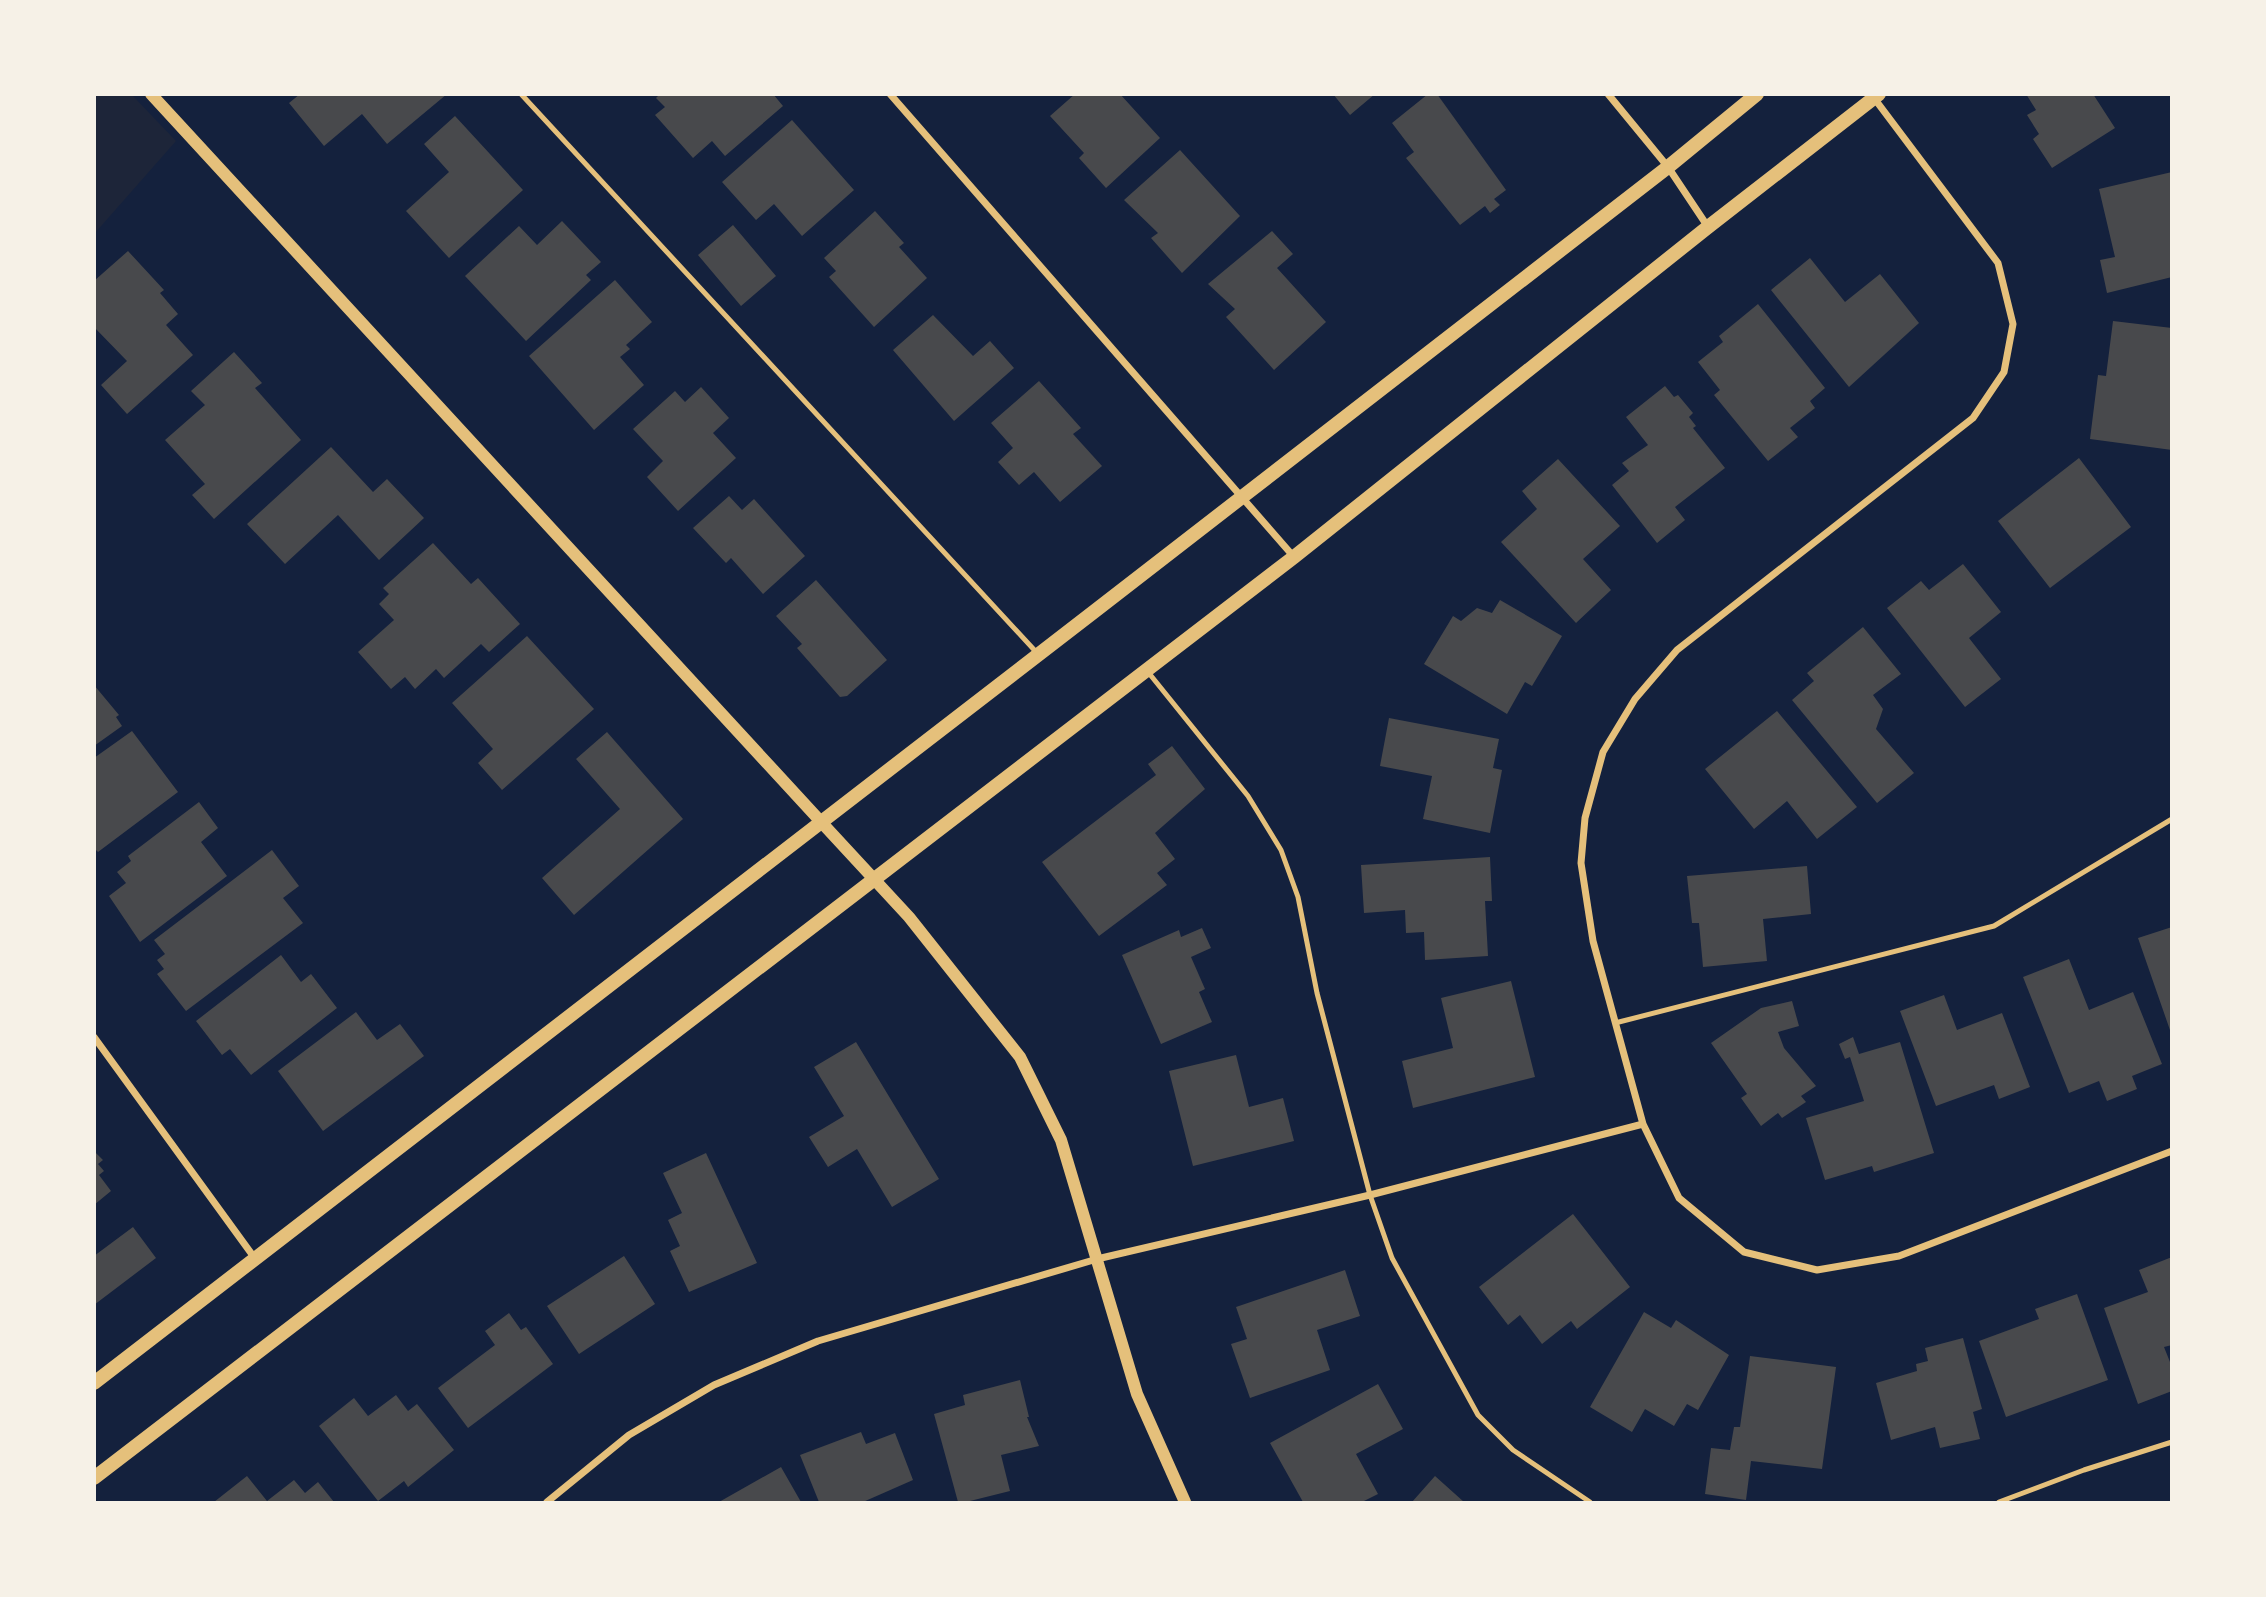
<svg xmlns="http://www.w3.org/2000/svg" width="2266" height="1597" viewBox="0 0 2266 1597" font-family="Cabin,sans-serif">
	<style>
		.green { fill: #1d2539 }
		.building { fill: #48494c }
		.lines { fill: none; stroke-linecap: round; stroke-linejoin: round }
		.service { stroke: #e5c07b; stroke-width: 5 }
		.minor { stroke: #e5c07b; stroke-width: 7 }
		.tertiary { stroke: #e5c07b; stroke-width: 12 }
		.secondary { stroke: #e5c07b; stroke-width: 14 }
	</style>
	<rect width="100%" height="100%" fill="#14213d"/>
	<path class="green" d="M95,94L132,95L176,141L95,233Z"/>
	<path class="building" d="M300,94H447L387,144L362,114L324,146L289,103Z
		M660,94H773L783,106L725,156L712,141L693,158L655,115L665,107L656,98Z
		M1075,94H1120L1160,138L1106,188L1079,158L1084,153L1050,116Z
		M1333,94H1375L1350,115Z
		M1428,94H1437L1506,190L1494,199L1500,205L1490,213L1485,206L1460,225L1406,158L1414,152L1392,123Z
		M2026,94H2093L2115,128L2052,168L2033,139L2039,134L2027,115L2036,110Z
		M455,116L523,190L449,258L406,211L449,172L424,144Z
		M792,120L854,190L802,236L774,204L756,220L722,182Z
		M1180,150L1240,216L1182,273L1151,238L1158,233L1124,200Z
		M2172,172V277L2107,293L2100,260L2115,257L2099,189Z
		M875,211L904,243L899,247L927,278L874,327L829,277L836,271L824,258Z
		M562,221L601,262L586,275L591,280L526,341L465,276L519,226L537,245Z
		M733,225L776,276L741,306L698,255Z
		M1272,231L1293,254L1277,268L1326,322L1274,370L1226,317L1235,309L1208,284Z
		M128,251L164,290L160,293L178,314L166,325L193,355L127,414L101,385L127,361L94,327V281Z
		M1810,258L1845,302L1880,274L1919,323L1849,387L1771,290Z
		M615,280L652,322L626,345L630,349L620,357L644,385L594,430L529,356Z
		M1758,304L1825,388L1810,401L1815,408L1790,428L1798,437L1768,461L1714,395L1720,390L1698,362L1723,342L1719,336Z
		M933,315L973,356L990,341L1014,368L954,421L893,350Z
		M2113,321L2172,328V450L2090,439L2098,375L2106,376Z
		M234,352L262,383L255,388L301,440L214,519L192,495L205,484L165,440L205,405L191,391Z
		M1039,381L1081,428L1073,434L1102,466L1060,502L1034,472L1019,485L998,462L1013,448L991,423Z
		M1665,386L1674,397L1678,395L1693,413L1689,417L1696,426L1693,428L1725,468L1675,507L1685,520L1657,543L1612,485L1629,471L1622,463L1648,445L1626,417Z
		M701,387L729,418L713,433L736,458L678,511L647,477L663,461L633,429L675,391L685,402Z
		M331,447L373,492L387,479L424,518L379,560L338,515L285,564L247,524Z
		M2079,458L2131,527L2050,588L1998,521Z
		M1558,459L1620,526L1583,559L1611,590L1576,623L1501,542L1537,509L1522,491Z
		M729,496L742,510L754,499L805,556L763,594L731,558L726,563L693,528Z
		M433,543L471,584L478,578L520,624L489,652L481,644L444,678L436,669L415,689L405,677L391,689L358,652L394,620L379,604L389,594L383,588Z
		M1963,564L2001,612L1969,638L2001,679L1965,707L1887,608L1921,581L1929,590Z
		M816,580L887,660L847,696L840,697L797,648L802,644L776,616Z
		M1500,600L1562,636L1532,686L1525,682L1507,714L1424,664L1453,616L1461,621L1477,608L1492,613Z
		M1863,627L1901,674L1873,695L1883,709L1876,729L1914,773L1877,803L1792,700L1814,681L1807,673Z
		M527,636L594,709L502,790L478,763L493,749L452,703Z
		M94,685L119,715L116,717L122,726L94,746Z
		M1777,711L1857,807L1817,839L1787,801L1754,829L1705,769Z
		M1389,718L1499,739L1493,768L1502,770L1490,833L1423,819L1432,776L1380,766Z
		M132,731L178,792L98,852L94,848V758Z
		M607,732L683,819L574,915L542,878L620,809L576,759Z
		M1172,746L1205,789L1155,833L1175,859L1157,873L1167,885L1099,936L1042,862L1156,775L1148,764Z
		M199,802L218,828L201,842L227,876L140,942L109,896L126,883L117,872L131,861L128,856Z
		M272,850L299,886L283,898L303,923L186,1011L157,974L164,969L157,960L165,954L154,940Z
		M1490,857L1492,901H1485L1488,956L1425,960L1424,932L1406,933L1405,910L1364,913L1361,865Z
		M1807,866L1811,914L1763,919L1767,961L1703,967L1699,923H1692L1687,876Z
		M2172,927V1033H2171L2138,938Z
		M1202,928L1211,948L1191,957L1205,989L1199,992L1212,1022L1161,1044L1122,955L1179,930L1181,937Z
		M281,955L301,982L311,974L337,1008L251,1075L230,1049L222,1055L196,1021Z
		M2069,959L2089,1010L2133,992L2162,1064L2132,1076L2137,1089L2107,1101L2099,1081L2069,1093L2023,977Z
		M1511,981L1535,1077L1413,1108L1402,1061L1453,1048L1441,998Z
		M1944,995L1957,1030L2002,1013L2030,1087L1999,1099L1994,1085L1936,1106L1900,1011Z
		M1792,1001L1799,1026L1778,1032L1784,1048L1816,1086L1801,1096L1806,1102L1782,1118L1778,1113L1761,1126L1741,1098L1747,1094L1711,1043L1761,1008Z
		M356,1012L377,1040L400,1024L424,1056L323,1131L278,1071Z
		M1853,1037L1859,1054L1900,1042L1934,1153L1874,1172L1872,1166L1825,1180L1806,1118L1864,1101L1850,1057L1845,1059L1839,1044Z
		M856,1042L939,1179L892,1207L857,1149L828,1167L809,1137L844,1116L814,1067Z
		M1236,1055L1249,1107L1283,1098L1294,1141L1193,1166L1169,1071Z
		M94,1151L103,1160L98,1164L104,1171L99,1175L111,1191L94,1205Z
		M706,1153L757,1263L689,1292L670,1251L680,1246L668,1220L682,1213L663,1173Z
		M1573,1214L1630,1287L1577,1329L1571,1321L1542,1344L1520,1315L1508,1325L1479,1287Z
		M133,1227L156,1258L94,1305V1256Z
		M624,1256L655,1304L579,1354L547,1306Z
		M2172,1257V1345L2164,1347L2172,1367V1391L2138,1404L2104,1308L2148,1292L2139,1270Z
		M1345,1270L1360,1316L1317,1330L1330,1370L1250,1398L1231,1344L1247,1339L1236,1307Z
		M2077,1294L2108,1380L2006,1417L1979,1341L2039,1319L2035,1309Z
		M1644,1312L1671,1328L1676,1320L1729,1355L1698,1410L1687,1404L1674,1426L1645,1409L1632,1432L1590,1407Z
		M509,1313L521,1330L526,1327L553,1364L468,1428L438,1388L495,1345L485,1331Z
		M1963,1338L1982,1409L1973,1412L1980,1439L1940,1448L1935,1427L1891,1440L1876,1383L1917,1371L1916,1364L1928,1361L1925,1348Z
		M1750,1356L1836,1367L1822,1469L1751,1461L1746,1500L1705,1494L1711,1448L1730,1450L1734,1427H1740Z
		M1020,1380L1029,1417H1027L1039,1446L1001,1455L1010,1491L966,1502H958L934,1414L965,1405L963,1395Z
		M1378,1384L1403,1429L1356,1454L1378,1494L1362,1502H1303L1270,1443Z
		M396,1395L408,1411L417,1404L454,1450L408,1487L404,1481L378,1501L319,1426L354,1398L368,1416Z
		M861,1432L866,1444L895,1433L913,1480L863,1502H819L800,1455Z
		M781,1467L801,1502H719Z
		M247,1476L267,1501L294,1480L305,1493L318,1482L334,1502H214Z
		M1435,1476L1464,1502H1412Z"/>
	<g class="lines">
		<path class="service" d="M521,94L1038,654
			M1148,672L1248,796L1281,850L1298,897L1317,993L1370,1195L1392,1258L1478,1415L1513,1450L1590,1502
			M1615,1023L1994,926L2172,819
			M1999,1502L2084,1470L2172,1442"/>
		<path class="minor" d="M890,94L1294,557
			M1608,94L1668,167L1708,227
			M1874,98L1998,263L2013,324L2004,372L1973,418L1677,650L1635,699L1603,752L1585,818L1581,863L1593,941L1643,1124L1679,1198L1744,1252L1817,1270L1899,1256L2172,1151
			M94,1037L256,1260
			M547,1502L629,1435L714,1385L818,1341L1097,1259L1370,1195L1643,1124"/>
		<path class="tertiary" d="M151,94L823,824L909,917L1020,1057L1061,1140L1137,1394L1185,1502"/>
		<path class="secondary" d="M94,1383C622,981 1143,572 1668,167L1757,94
			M94,1478L1294,557L1708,227L1879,94"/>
	</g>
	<rect width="2266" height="1597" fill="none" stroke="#f6f1e7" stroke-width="192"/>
</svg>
